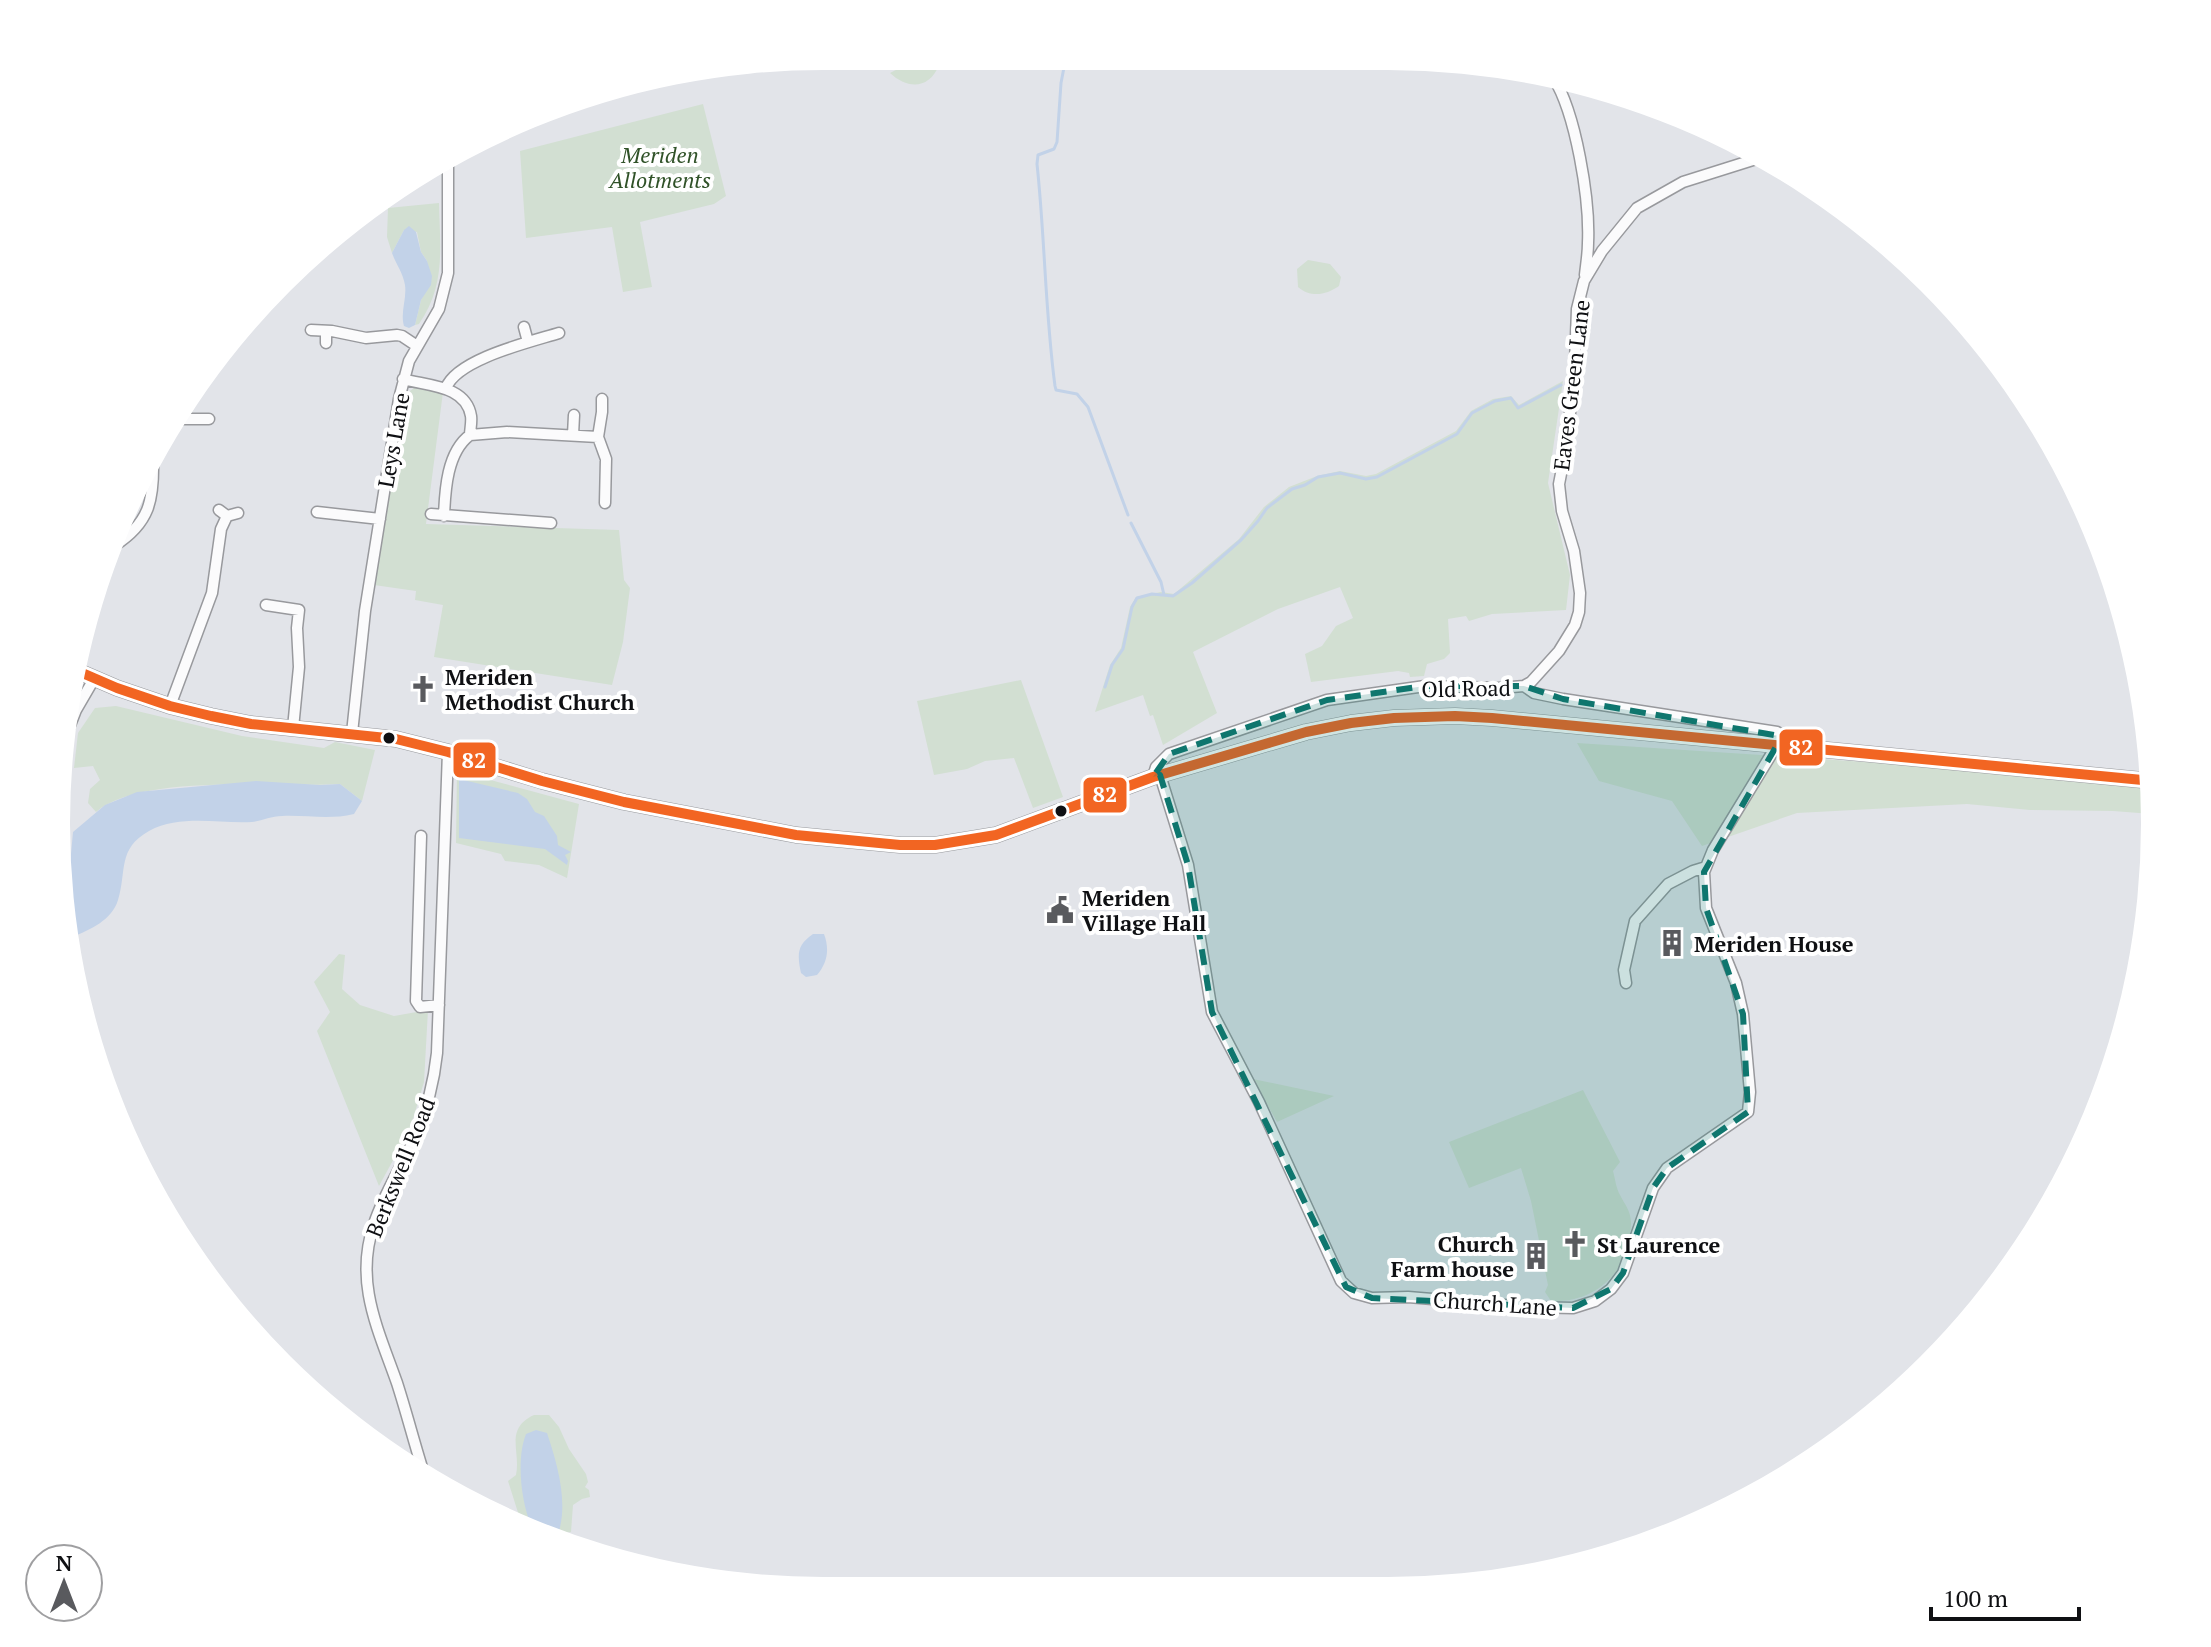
<svg xmlns="http://www.w3.org/2000/svg" width="2211" height="1647" viewBox="0 0 2211 1647" font-family="'PT Serif',serif">
	<style>
		.green { fill: #d2dfd2 }
		.water { fill: #c2d2e8 }
		.lines { fill: none; stroke-linecap: round; stroke-linejoin: round }
		.stream { stroke: #c2d2e8; stroke-width: 3 }
		.minor-casing { stroke: #98999d; stroke-width: 13 }
		.major-casing { stroke: #98999d; stroke-width: 17 }
		.minor { stroke: #fbfbfc; stroke-width: 10 }
		.major { stroke: #fbfbfc; stroke-width: 14 }
		.bus-1-casing { stroke: #fff; stroke-width: 16 }
		.bus-1 { stroke: #f26522; stroke-width: 10 }
		.marked { fill: #0f766e; fill-opacity: 0.2; stroke: #0f766e; stroke-width: 6; stroke-dasharray: 16 10; stroke-linejoin: round }
		.bus-dot { fill: #0f1013; stroke: #fff; stroke-width: 3 }
		.labels { text-anchor: middle; dominant-baseline: central; stroke-width: 8; stroke-linejoin: round; paint-order: stroke }
		.park-label { font-size: 22px; font-style: italic; fill: #305228; stroke: #fff }
		.street-label { font-size: 22px; fill: #0f1013; stroke: #fff }
		.poi-label { font-size: 22px; font-weight: bold; fill: #0f1013; stroke: #fff; text-anchor: start }
		.line-badge { stroke: #fff; stroke-width: 3 }
		.badge-label { font-size: 22px; text-anchor: middle; font-weight: bold; fill: #fff }
	</style>
	<rect width="100%" height="100%" fill="#e2e4e9"/>
	<path class="green" d="M926,58L939,65C929,90 907,89 890,73L917,59Z
		M703,104L726,196L714,204L640,222L652,287L623,292L612,227L526,238L520,151Z
		M439,203C440,248 446,285 419,324L415,325L421,300L426,290L427,261L421,252L417,232L404,230L392,253L387,237L388,208Z
		M1308,260L1330,264L1341,277L1339,286C1326,295 1311,298 1298,287L1297,269Z
		M1563,381L1548,483L1570,575L1566,610L1492,614L1469,621L1466,616L1448,619L1450,653L1444,659L1427,664L1424,676L1410,677L1409,673L1398,671L1311,682L1305,654L1322,646L1336,626L1353,618L1340,587L1278,609L1193,652L1217,713L1163,745L1153,715L1150,716L1143,695L1095,712L1110,665L1121,648L1130,607L1136,597L1161,592L1174,594L1239,539L1264,507L1289,487L1317,476L1340,471L1366,476L1376,474L1456,431L1471,411L1493,399L1511,396L1519,405Z
		M414,388L443,392L426,524L619,530L624,580L630,588L623,642L612,685L434,657L443,605L415,600L416,591L374,585L405,397L407,393Z
		M1021,680L1063,797L1033,808L1014,758L985,761L967,769L934,775L917,701Z
		M116,706L242,736L324,748L335,742L375,750L362,801L340,784C279,788 142,773 96,812L88,803L90,789L100,780L93,766L74,768L78,733L95,708Z
		M1577,743L1881,763L2153,789L2152,814L2113,811L2030,810L1967,804L1797,813L1702,846L1672,801L1599,781Z
		M457,771L579,804L567,878L539,865L505,861L501,854L456,843Z
		M339,954L345,955L342,989L360,1005L394,1016L428,1010L424,1082L410,1129L379,1186L317,1031L330,1012L314,982Z
		M1253,1079L1334,1096L1277,1122Z
		M1583,1090L1620,1162L1613,1171C1615,1178 1616,1188 1620,1195C1625,1205 1631,1211 1631,1223C1630,1271 1597,1303 1551,1301L1545,1292L1548,1285L1531,1201L1521,1168L1469,1188L1449,1142Z
		M534,1415H549L559,1427L569,1449L586,1474L588,1482L585,1487L589,1490L590,1497L582,1499L573,1505L571,1532L552,1535L521,1522L508,1481L516,1475C521,1451 504,1429 534,1415Z"/>
	<path class="water" d="M409,226L416,232L421,252L427,261L432,276L431,285L421,300L415,325L409,328L404,326C400,312 407,299 405,285C403,273 396,264 392,253L404,230Z
		M459,779L518,793L527,799L535,812L544,816L557,836L558,845L571,852L565,855L568,861L567,865L545,849L459,838Z
		M256,781L320,785L340,784L362,801L354,814C329,820 308,815 282,816C271,816 262,821 252,822C219,824 181,814 149,831C117,849 127,871 118,900C112,920 90,930 72,937L66,908L73,832L105,805L137,792Z
		M813,934H824C830,950 827,963 817,975L806,977L801,973C797,954 797,945 813,934Z
		M536,1430L547,1433C557,1463 568,1500 559,1531H544L532,1527C521,1503 516,1459 526,1434Z"/>
	<g class="lines">
		<path class="stream" d="M1066,57L1061,83L1057,142L1054,149L1038,155L1037,164C1045,238 1045,312 1055,386L1056,390L1077,394L1088,407L1128,515
			M1131,523L1161,582L1164,595
			M1105,687L1112,665L1123,649L1132,607L1137,598L1152,594L1173,596L1192,583L1241,540L1258,521L1267,508L1292,489L1305,485L1318,477L1340,473L1366,479L1377,477L1457,434L1472,413L1495,401L1511,398L1518,408L1561,385"/>
		<g class="minor-casing">
			<path id="minor" d="M1553,77C1576,113 1590,200 1588,243C1588,254 1586,265 1585,275
				M524,327L528,342
				M311,330L332,331L366,338L397,335L402,336L417,346
				M326,331V343
				M403,379C427,386 466,385 471,416C472,422 470,430 470,435C447,452 445,490 444,516
				M446,388C457,359 530,342 559,333
				M602,399V412L598,437L606,459L605,503
				M182,419H209
				M470,435L507,432L598,437
				M573,435L574,415
				M219,510L227,516L238,513
				M317,512L380,519
				M431,514L551,523
				M114,546C150,523 154,500 153,459
				M266,605L299,610L297,628L299,667L293,728
				M1524,686L1531,682L1559,651L1575,625L1579,612L1580,593L1574,551L1562,511L1559,484L1567,443L1575,363L1577,309L1584,281L1602,251L1637,208L1683,182L1756,159
				M170,706L212,593L221,529L227,516
				M67,733L76,710L94,679
				M352,733L365,611L399,399L409,361L439,309L448,273V155
				M1160,775L1188,865L1212,1012L1259,1102L1341,1281L1354,1293L1372,1298L1408,1297L1529,1307L1573,1308L1595,1301L1611,1289L1623,1273L1653,1188L1667,1168L1748,1112L1750,1092L1743,1014L1736,983L1706,908L1704,872L1713,850L1777,745
				M1153,777L1156,767L1169,754L1327,700L1425,686L1499,688L1524,686L1534,693L1563,699L1777,732L1786,737L1788,746
				M421,836L416,1001L420,1007L439,1005
				M1626,983L1624,970L1635,921L1668,884L1693,871L1706,867
				M425,1477C415,1446 407,1414 397,1383C378,1329 354,1282 374,1224C384,1193 403,1165 416,1135C427,1109 434,1081 437,1053L448,752"/>
		</g>
		<g class="major-casing">
			<path id="major" d="M73,669L117,688L170,706L211,716L251,724L396,739L448,752L542,781L624,802L796,835L900,845H935L996,835L1153,777L1306,732L1351,723L1394,718L1455,716L1492,718L2153,781"/>
		</g>
		<use href="#minor" class="minor"/>
		<use href="#major" class="major"/>
		<g class="bus-1-casing">
			<path id="bus-1" d="M73,669L117,688L170,706L211,716L251,724L396,739L448,752L542,781L624,802L796,835L900,845H935L996,835L1153,777L1306,732L1351,723L1394,718L1455,716L1492,718L2153,781"/>
		</g>
		<use href="#bus-1" class="bus-1"/>
	</g>
	<path class="marked" d="M1425,686H1524L1563,699L1786,737L1788,746L1777,745L1704,872L1706,908L1743,1014L1748,1112L1667,1168L1653,1188L1623,1273L1611,1289L1573,1308L1372,1298L1346,1287L1212,1012L1188,865L1160,775L1153,777L1169,754L1327,700Z"/>
	<defs>
		<g id="church-bare" transform="scale(2.16)"><path d="M-1.2-6h2.4v3.5h3.3v2.4h-3.3V6h-2.4V-.1h-3.3v-2.4h3.3Z" fill="#595a5e" stroke="#fff" stroke-width="2.5" paint-order="stroke"/></g>
		<g id="civic-bare" transform="scale(2.16)"><path d="M-.6-6.5H3V-4.5H.6V-3L4-1V1h2V6H-6V1h2V-1L-.6-3ZM-1.2 2.5V6h2.4V2.5Z" fill="#595a5e" stroke="#fff" stroke-width="2.5" paint-order="stroke"/></g>
		<g id="building-bare" transform="scale(2.16)"><path d="M-4-6H4V6H1V3H-1V6H-4ZM-2.5-4.3h1.7v1.8h-1.7ZM.8-4.3h1.7v1.8H.8ZM-2.5-1h1.7V.8h-1.7ZM.8-1h1.7V.8H.8Z" fill="#595a5e" stroke="#fff" stroke-width="2.5" paint-order="stroke"/></g>
	</defs>
	<g fill-rule="evenodd">
		<use href="#church-bare" x="423" y="689"/>
		<use href="#civic-bare" x="1060" y="910"/>
		<use href="#building-bare" x="1672" y="943"/>
		<use href="#church-bare" x="1575" y="1244"/>
		<use href="#building-bare" x="1536" y="1256"/>
	</g>
	<g class="bus-dot">
		<circle cx="389" cy="738" r="7"/>
		<circle cx="1061" cy="811" r="7"/>
	</g>
	<g class="labels">
		<g class="park-label">
			<text x="660" y="154">Meriden<tspan x="660" dy="25">Allotments</tspan></text>
		</g>
		<g class="street-label">
			<text transform="translate(1571 385) rotate(-83)">Eaves Green Lane</text>
			<text transform="translate(393 440) rotate(-80)">Leys Lane</text>
			<text transform="translate(1466 688) rotate(-1)">Old Road</text>
			<text transform="translate(400 1167) rotate(-68)">Berkswell Road</text>
			<text transform="translate(1495 1303) rotate(4)">Church Lane</text>
		</g>
		<g class="poi-label">
			<text x="445" y="676">Meriden<tspan x="445" dy="25">Methodist Church</tspan></text>
			<text x="1082" y="897">Meriden<tspan x="1082" dy="25">Village Hall</tspan></text>
			<text x="1694" y="943">Meriden House</text>
			<text x="1514" y="1243" text-anchor="end">Church<tspan x="1514" dy="25">Farm house</tspan></text>
			<text x="1597" y="1244">St Laurence</text>
		</g>
	</g>
	<path d="M0 0H2211V1647H0ZM823 70H1388A753 753 0 0 1 2141 823V824A753 753 0 0 1 1388 1577H823A753 753 0 0 1 70 824V823A753 753 0 0 1 823 70Z" fill="#fff" fill-rule="evenodd"/>
	<g class="line-badge">
		<rect x="1778" y="728" width="46" height="39" rx="8" fill="#f26522"/>
		<rect x="452" y="741" width="45" height="38" rx="8" fill="#f26522"/>
		<rect x="1082" y="776" width="46" height="38" rx="8" fill="#f26522"/>
	</g>
	<g class="badge-label">
		<text x="1801" y="755">82</text>
		<text x="474" y="768">82</text>
		<text x="1105" y="802">82</text>
	</g>
	<g transform="translate(64 1583)"><circle r="38" fill="#ffffff" stroke="#9f9fa1" stroke-width="2"/>
	<path d="M0-6L14 30L0 20L-14 30Z" fill="#595a5e"/>
	<text y="-12" font-size="22" font-weight="bold" text-anchor="middle" fill="#0f1013">N</text>
	</g>
	<path d="M1931 1607v12h148v-12" fill="none" stroke="#0f1013" stroke-width="4"/>
	<text x="1943" y="1607" font-size="24" fill="#0f1013" stroke="#ffffff" stroke-width="6" paint-order="stroke">100 m</text>
</svg>
